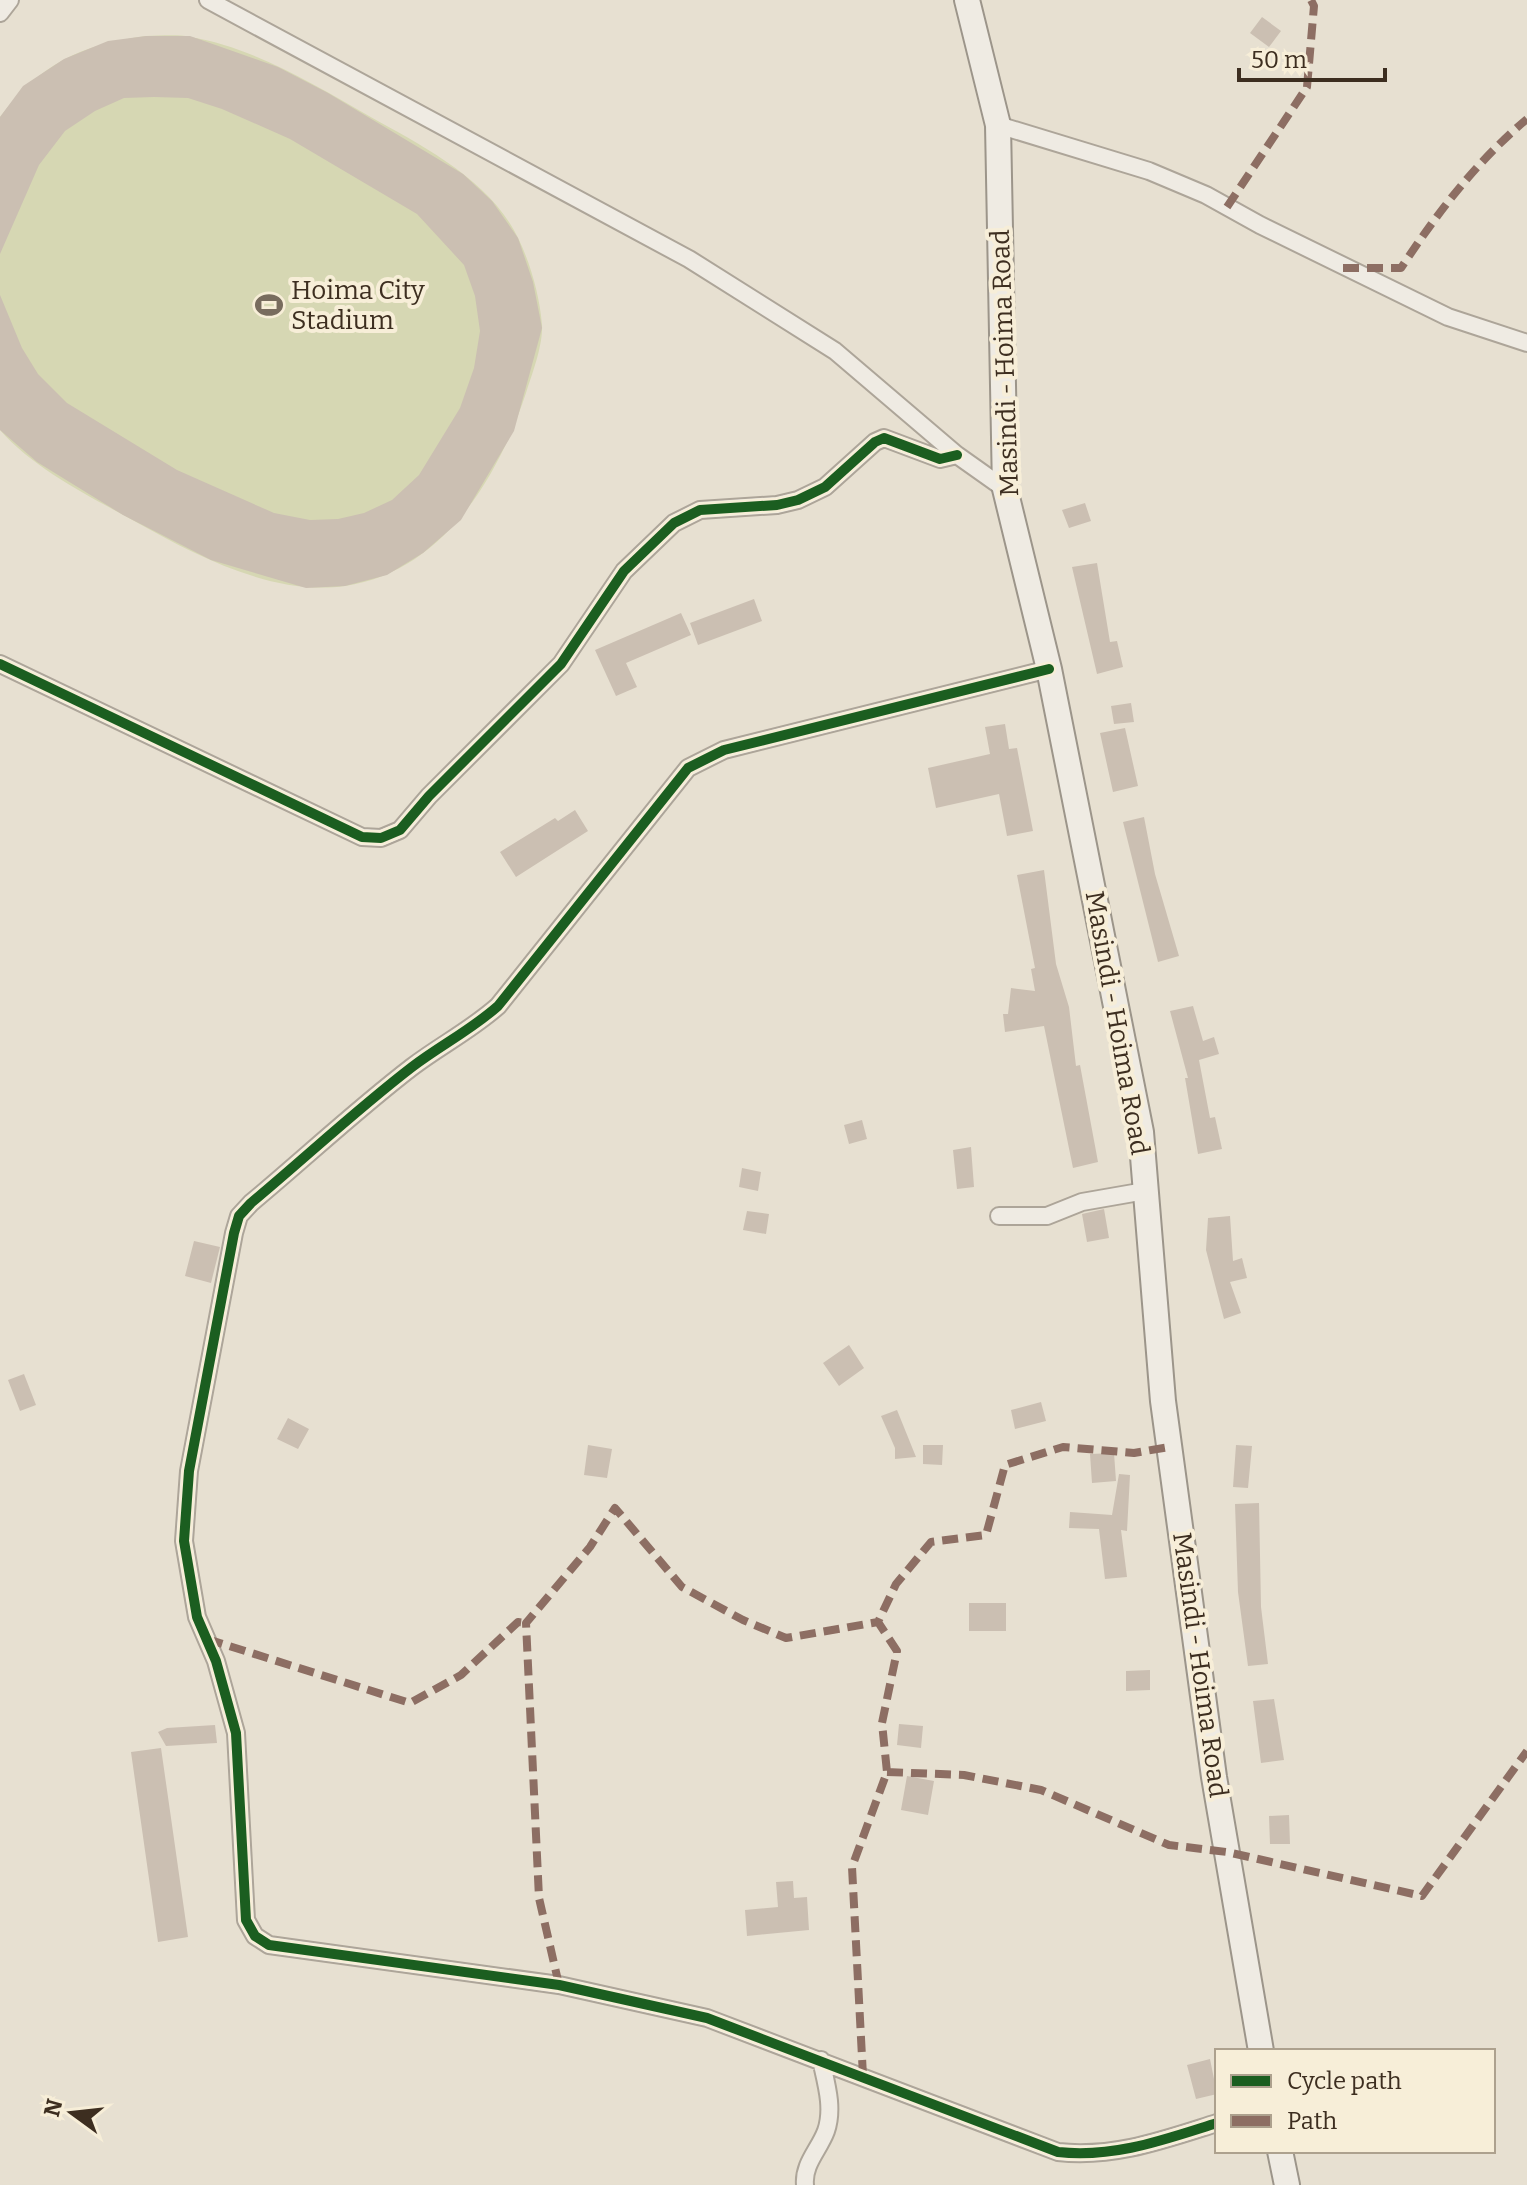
<svg xmlns="http://www.w3.org/2000/svg" width="1527" height="2185" viewBox="0 0 1527 2185" font-family="Bitter,serif">
	<style>
		.pitch { fill: #d6d7b3 }
		.building { fill: #cbbfb2 }
		.lines { fill: none; stroke-linecap: round; stroke-linejoin: round }
		.minor-casing { stroke: #ada599; stroke-width: 20 }
		.secondary-casing { stroke: #9c958a; stroke-width: 28 }
		.minor { stroke: #efebe3; stroke-width: 16 }
		.secondary { stroke: #efebe3; stroke-width: 24 }
		.quiet { stroke: #8d6e63; stroke-width: 8; stroke-dasharray: 16 8; stroke-linecap: butt }
		.cycleway-casing { stroke: #f7eed8; stroke-width: 15 }
		.cycleway { stroke: #1b5e20; stroke-width: 10 }
		.labels { text-anchor: middle; dominant-baseline: central; stroke-width: 8; stroke-linejoin: round; paint-order: stroke }
		.poi-label { font-size: 26px; fill: #3d2e20; stroke: #f7eed8; text-anchor: start }
		.street-label { font-size: 26px; fill: #3d2e20; stroke: #f7eed8 }
	</style>
	<rect width="100%" height="100%" fill="#e7e0d1"/>
	<path class="pitch" d="M146,36C160,36 176,34 190,37C253,47 315,85 369,116C423,146 492,181 519,240C531,265 540,298 542,325C543,346 532,374 526,393C498,478 442,572 345,586C273,596 197,556 136,522C91,497 35,470 0,430V117C40,64 80,45 146,36Z"/>
	<path class="building" d="M1262,17L1281,31L1269,47L1250,33Z
		M146,36H190L278,67L328,93L463,174L492,201L518,238L533,282L542,328L514,431L461,520L423,553L387,575L345,586L306,588L211,560L123,515L37,462L0,430V295L22,348L38,374L67,403L177,470L274,513L310,520L338,519L364,513L392,500L419,475L460,408L474,368L480,331L475,296L464,265L417,214L290,139L222,109L188,98L154,97L124,98L95,111L65,131L39,165L0,254V117L23,86L64,59L108,41Z
		M1085,503L1091,521L1069,528L1062,510Z
		M1097,563L1110,642L1117,641L1123,667L1097,674L1072,567Z
		M754,599L762,621L698,645L690,623Z
		M681,613L691,635L626,663L637,687L616,696L595,650Z
		M1131,703L1134,722L1114,724L1111,706Z
		M1005,724L1009,749L1017,748L1033,831L1007,836L999,794L936,808L928,768L990,754L985,727Z
		M1125,728L1138,786L1113,792L1100,733Z
		M575,810L588,831L516,877L500,852L555,818L558,821Z
		M1144,817L1155,874L1179,956L1158,962L1123,822Z
		M1044,870L1056,964L1069,1007L1076,1066L1080,1065L1098,1162L1073,1168L1044,1026L1005,1032L1003,1014H1008L1011,988L1035,991L1031,969L1035,968L1017,875Z
		M1193,1006L1203,1041L1214,1037L1219,1054L1199,1060L1210,1118L1215,1117L1222,1149L1198,1154L1185,1078H1188L1170,1011Z
		M862,1120L867,1139L849,1144L844,1125Z
		M971,1147L974,1187L957,1189L953,1150Z
		M742,1168L761,1172L758,1191L739,1187Z
		M1104,1209L1109,1238L1087,1242L1082,1214Z
		M747,1211L769,1214L766,1234L743,1230Z
		M1230,1216L1233,1261L1242,1258L1247,1278L1230,1282L1241,1313L1224,1319L1206,1250L1208,1218Z
		M194,1241L220,1247L211,1283L185,1276Z
		M849,1345L864,1368L839,1386L823,1363Z
		M24,1374L36,1405L20,1411L8,1380Z
		M1041,1402L1046,1421L1015,1429L1011,1410Z
		M897,1410L916,1457L895,1459V1448L881,1416Z
		M288,1418L309,1429L298,1449L277,1439Z
		M588,1445L612,1449L607,1478L584,1475Z
		M923,1445H943L942,1465L923,1464Z
		M1236,1445L1252,1446L1248,1488L1233,1487Z
		M1114,1453L1116,1481L1092,1483L1090,1454Z
		M1119,1474L1130,1475L1127,1531L1121,1530L1127,1577L1105,1579L1099,1529L1069,1528L1070,1512L1112,1515Z
		M1259,1503L1261,1607L1268,1664L1248,1666L1238,1592L1235,1504Z
		M969,1603H1006V1631H969Z
		M1150,1670V1690L1126,1691V1671Z
		M1274,1699L1284,1760L1261,1763L1253,1701Z
		M899,1724L923,1726L921,1748L897,1745Z
		M215,1725L217,1743L166,1746L158,1732L167,1728Z
		M161,1748L188,1937L158,1942L131,1752Z
		M907,1776L934,1781L928,1815L901,1810Z
		M1289,1815L1290,1844H1270L1269,1816Z
		M793,1881L794,1898L807,1897L809,1930L747,1936L745,1910L778,1907L776,1882Z
		M1210,2059L1217,2094L1196,2099L1187,2065Z"/>
	<g class="lines">
		<g class="minor-casing">
			<path id="minor" d="M208,0L689,259L835,351L957,455L1005,489
				M0,13L10,0
				M998,125L1149,171L1206,195L1260,225L1448,317L1527,343
				M0,664L362,837L381,838L400,830L429,796L561,664L624,571L674,523L700,510L777,505L798,500L825,487L875,442L884,438L940,459L957,455
				M1049,669L724,750L688,768L498,1006C471,1030 441,1045 412,1067C356,1110 305,1158 251,1203L239,1216L234,1233L189,1471L184,1541L197,1617L216,1661L236,1733L246,1920L255,1936L269,1945L559,1985L707,2018L1058,2152C1115,2158 1163,2140 1217,2123
				M999,1216H1047L1082,1202L1145,1191
				M805,2185C803,2164 819,2150 826,2131C834,2108 826,2083 821,2060"/>
		</g>
		<g class="secondary-casing">
			<path id="secondary" d="M967,0L998,125L1005,489L1049,669L1141,1132L1163,1401L1214,1777L1261,2051
				M1280,2151L1287,2185"/>
		</g>
		<use href="#minor" class="minor"/>
		<use href="#secondary" class="secondary"/>
		<path class="quiet" d="M1227,207L1307,87L1314,6L1311,0
			M1343,268H1401C1438,212 1476,162 1527,119
			M207,1639L410,1703L461,1675L518,1622L526,1623
			M887,1772L964,1775L1041,1790L1169,1845L1227,1852L1422,1896L1527,1751
			M559,1985L539,1898L526,1623L590,1547L615,1508L682,1587L743,1620L786,1638L878,1622
			M863,2076L852,1867L887,1772L882,1723L897,1651L878,1622L896,1584L931,1542L986,1535L1005,1465L1063,1447L1134,1453L1169,1447"/>
		<g class="cycleway-casing">
			<path id="cycleway" d="M0,664L362,837L381,838L400,830L429,796L561,664L624,571L674,523L700,510L777,505L798,500L825,487L875,442L884,438L940,459L957,455
				M1049,669L724,750L688,768L498,1006C471,1030 441,1045 412,1067C356,1110 305,1158 251,1203L239,1216L234,1233L189,1471L184,1541L197,1617L216,1661L236,1733L246,1920L255,1936L269,1945L559,1985L707,2018L1058,2152C1115,2158 1163,2140 1217,2123"/>
		</g>
		<use href="#cycleway" class="cycleway"/>
	</g>
	<defs>
		<g id="stadium-bare" transform="scale(2.16)"><path d="M0-5a6.5 5 0 1 0 0 10a6.5 5 0 1 0 0-10ZM-3.5-1.8h7v3.6h-7Z" fill="#786c5e" stroke="#f7eed8" stroke-width="2.5" paint-order="stroke"/></g>
	</defs>
	<g fill-rule="evenodd">
		<use href="#stadium-bare" x="269" y="305"/>
	</g>
	<g class="labels">
		<g class="poi-label">
			<text x="291" y="290">Hoima City<tspan x="291" dy="30">Stadium</tspan></text>
		</g>
		<g class="street-label">
			<text transform="translate(1005 363) rotate(-92)">Masindi - Hoima Road</text>
			<text transform="translate(1117 1023) rotate(80)">Masindi - Hoima Road</text>
			<text transform="translate(1200 1665) rotate(82)">Masindi - Hoima Road</text>
		</g>
	</g>
	<rect x="1215" y="2049" width="280" height="104" fill="#f7eed8" stroke="#ada18e" stroke-width="2"/>
	<rect x="1231" y="2075" width="40" height="12" fill="#1b5e20" stroke="#ada18e" stroke-width="2"/>
	<text x="1287" y="2089" font-size="24" fill="#3d2e20">Cycle path</text>
	<rect x="1231" y="2115" width="40" height="12" fill="#8d6e63" stroke="#ada18e" stroke-width="2"/>
	<text x="1287" y="2129" font-size="24" fill="#3d2e20">Path</text>
	<g transform="translate(72 2113) rotate(285)" stroke="#f7eed8" stroke-width="6" paint-order="stroke">
	<path d="M0-6L14 30L0 20L-14 30Z" fill="#3d2e20"/>
	<text y="-12" font-size="22" font-weight="bold" text-anchor="middle" fill="#3d2e20">N</text>
	</g>
	<path d="M1239 68v12h146v-12" fill="none" stroke="#3d2e20" stroke-width="4"/>
	<text x="1251" y="68" font-size="24" fill="#3d2e20" stroke="#f7eed8" stroke-width="6" paint-order="stroke">50 m</text>
</svg>
